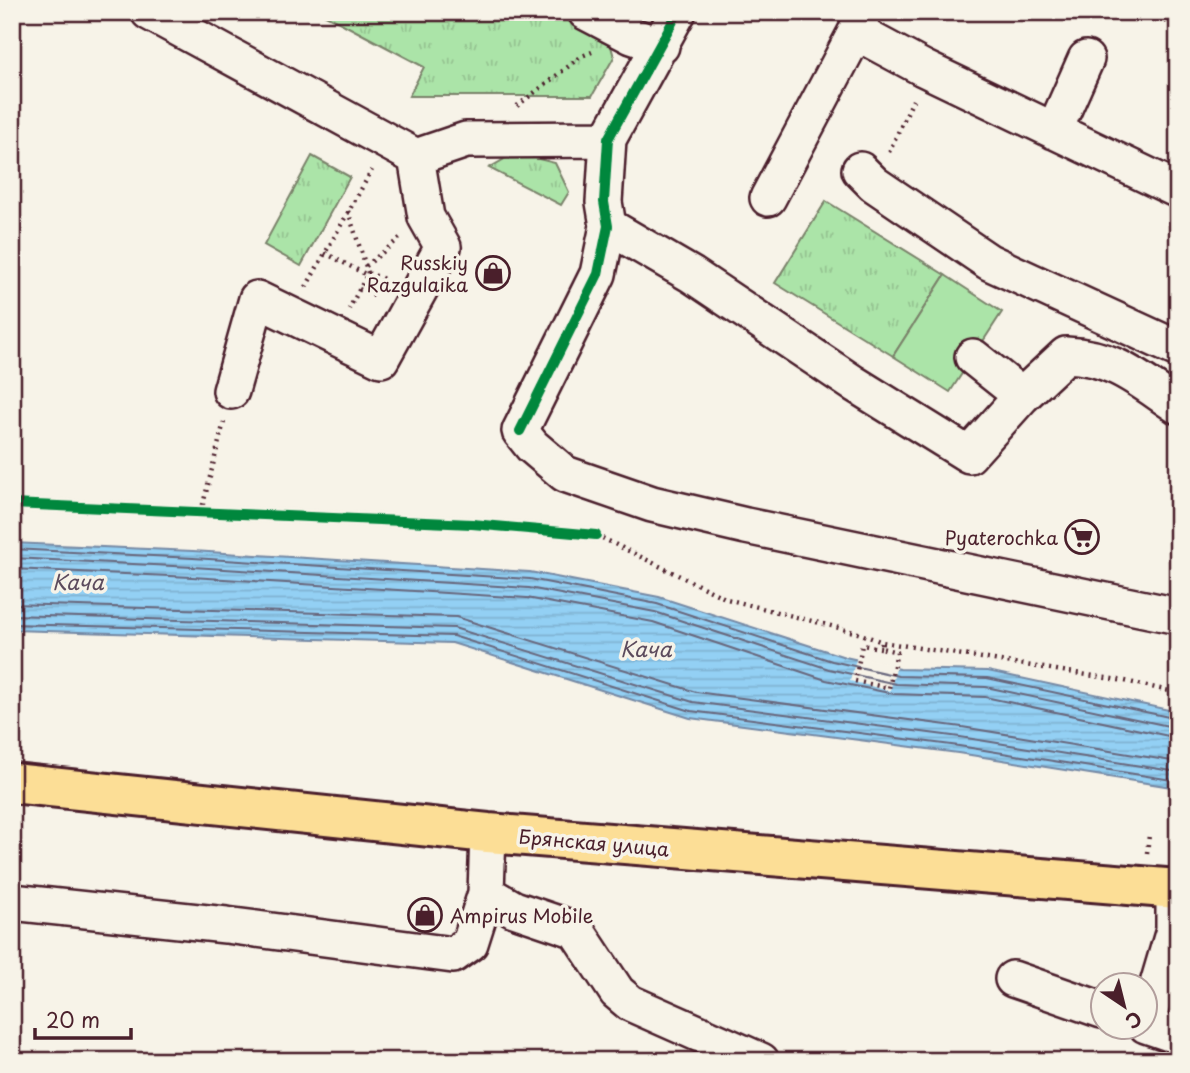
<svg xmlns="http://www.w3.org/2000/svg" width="1190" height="1073" viewBox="0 0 1190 1073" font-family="'Playpen Sans',sans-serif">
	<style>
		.grass { fill: url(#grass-tufts); stroke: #7a826a; stroke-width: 2 }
		.garden { fill: #abe4a8; stroke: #7a826a; stroke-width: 2 }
		.water { fill: url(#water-rules); stroke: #7689a4; stroke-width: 2 }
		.pier { fill: #f7f3e8 }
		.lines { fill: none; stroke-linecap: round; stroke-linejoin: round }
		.shore { stroke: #67667b; stroke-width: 2 }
		.minor-casing { stroke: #4a1f2b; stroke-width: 40 }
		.highway-casing { stroke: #4a1f2b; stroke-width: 44 }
		.path { stroke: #4a1f2b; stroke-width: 4.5; stroke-dasharray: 2 5; stroke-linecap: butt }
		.minor { stroke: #f7f3e8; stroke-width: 35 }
		.highway { stroke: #fcde96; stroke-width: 38 }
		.cycleway-casing { stroke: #f7f3e8; stroke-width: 15 }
		.cycleway { stroke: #00873e; stroke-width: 10 }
		.labels { text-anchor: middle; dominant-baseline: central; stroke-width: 7; stroke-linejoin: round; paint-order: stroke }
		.poi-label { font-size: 19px; fill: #4a1f2b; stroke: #f7f3e8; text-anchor: end }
		.street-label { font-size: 19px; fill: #4a1f2b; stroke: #f7f3e8 }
		.water-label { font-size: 21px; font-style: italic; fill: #5c4b5d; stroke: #f7f3e8 }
	</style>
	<defs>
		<pattern id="grass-tufts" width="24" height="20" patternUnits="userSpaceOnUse" patternTransform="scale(1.75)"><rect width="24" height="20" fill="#abe4a8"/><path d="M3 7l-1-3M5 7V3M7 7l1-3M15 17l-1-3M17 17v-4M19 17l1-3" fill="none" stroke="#95c391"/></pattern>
		<pattern id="water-rules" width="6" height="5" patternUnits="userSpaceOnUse" patternTransform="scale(1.75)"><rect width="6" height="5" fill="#93d0f4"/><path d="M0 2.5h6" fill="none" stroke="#80b2d1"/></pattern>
	</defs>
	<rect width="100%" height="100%" fill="#f7f3e8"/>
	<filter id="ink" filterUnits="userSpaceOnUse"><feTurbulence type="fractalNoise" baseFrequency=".0143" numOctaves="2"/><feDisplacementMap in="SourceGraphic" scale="14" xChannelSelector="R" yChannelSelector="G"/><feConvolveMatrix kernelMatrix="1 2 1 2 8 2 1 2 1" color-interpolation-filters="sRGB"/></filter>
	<g filter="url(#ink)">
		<path class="grass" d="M320,12H556L609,39L614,57L592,96H409L424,67Z
			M515,153L555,163L569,192L561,205L489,168Z
			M312,156L350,177L301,266L264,245Z
			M826,201L945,275L893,356L775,283Z"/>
		<path class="garden" d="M945,275L1002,312L950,392L893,356Z"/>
		<path class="water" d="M12,543L193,551L530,572L659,597L845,657L900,669L988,671L1178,712V788L958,753L690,718L452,643L12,630Z"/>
		<path class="pier" d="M857,656L897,665L890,691L850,681Z"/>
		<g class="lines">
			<path class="shore" d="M12,549L193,558L530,579L657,604L832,661L898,676L987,678L1178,719
				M12,558L193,567L529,588L655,612L829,669L896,684L986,687L1178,728
				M12,569L192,577L527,598L653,622L826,680L894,694L985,697L1178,738
				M12,604L456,617L696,692L962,727L1178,762
				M12,615L454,628L693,702L960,737L1178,772
				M12,624L453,636L691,711L959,746L1178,781"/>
			<g class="minor-casing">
				<path id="minor" d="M149,12L416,157L466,140L608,139
					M586,12L632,36L661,46
					M678,12L608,139L604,202L608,226L598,274L520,431L532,446L565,474L652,504L746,526L1178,616
					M856,32L923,68L1178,190
					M1054,131L1086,59
					M860,170L874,184L989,262L1178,349
					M768,198L856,32L863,12
					M608,226L692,275L853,383L969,455L1022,396L1066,355C1115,357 1139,380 1178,406
					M973,357L1022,396
					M231,391L257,299L381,359L443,247L426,217L416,157
					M1174,889V930L1146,1025L1178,1036
					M486,893L514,909L576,930L617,992L630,1003L761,1061
					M12,902L226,925L453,955L470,943L486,893L488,833
					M1013,979L1102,1010"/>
			</g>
			<g class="highway-casing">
				<path id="highway" d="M12,783L488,833L1178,889"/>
			</g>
			<path class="path" d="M1146,12L1178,27
				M517,106L582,56L592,52
				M889,152L913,100
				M348,211L368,273L349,309
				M325,253L367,275
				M366,266L400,238
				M368,273L387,280
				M306,287L372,170
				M359,289L378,297
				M201,512L224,422
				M596,535L727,599L858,633L882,642L1125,681L1178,693
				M881,648L862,645L855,681L889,688L897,652L881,648L882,642
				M1147,853L1149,835"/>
			<use href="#minor" class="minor"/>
			<use href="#highway" class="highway"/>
			<g class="cycleway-casing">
				<path id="cycleway" d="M520,431L598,274L608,226L604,202L608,139L678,12
					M12,504L472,524L596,535"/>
			</g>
			<use href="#cycleway" class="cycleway"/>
		</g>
	</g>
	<defs>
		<g id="shop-ring" transform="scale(1.75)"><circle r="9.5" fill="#f7f3e8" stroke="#4a1f2b" stroke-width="1.5"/><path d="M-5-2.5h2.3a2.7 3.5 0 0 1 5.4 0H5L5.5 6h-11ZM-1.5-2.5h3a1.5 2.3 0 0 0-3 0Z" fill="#4a1f2b"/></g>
		<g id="supermarket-ring" transform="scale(1.75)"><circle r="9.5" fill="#f7f3e8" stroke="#4a1f2b" stroke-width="1.5"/><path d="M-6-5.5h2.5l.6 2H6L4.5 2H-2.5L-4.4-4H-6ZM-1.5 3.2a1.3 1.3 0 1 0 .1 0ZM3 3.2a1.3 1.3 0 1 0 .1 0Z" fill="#4a1f2b"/></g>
	</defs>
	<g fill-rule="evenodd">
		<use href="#shop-ring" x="493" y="273"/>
		<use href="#supermarket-ring" x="1082" y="537"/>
		<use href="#shop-ring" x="425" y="915"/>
	</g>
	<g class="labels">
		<g class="poi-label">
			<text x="468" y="262">Russkiy<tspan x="468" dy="22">Razgulaika</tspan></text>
			<text x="1058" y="537">Pyaterochka</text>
			<text x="450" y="915" text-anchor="start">Ampirus Mobile</text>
		</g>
		<g class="street-label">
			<text transform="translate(594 842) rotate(5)">Брянская улица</text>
		</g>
		<g class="water-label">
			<text x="78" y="581">Кача</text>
			<text x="646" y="648">Кача</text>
		</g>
	</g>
	<rect width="1190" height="1073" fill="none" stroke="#f7f3e8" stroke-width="42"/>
	<rect x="21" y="21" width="1148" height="1031" fill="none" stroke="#4a1f2b" stroke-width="2.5" filter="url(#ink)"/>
	<g transform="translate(1124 1006) rotate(145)"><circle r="33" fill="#f7f3e8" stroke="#b29e9c" stroke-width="2"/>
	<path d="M0-5L12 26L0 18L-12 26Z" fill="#4a1f2b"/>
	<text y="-10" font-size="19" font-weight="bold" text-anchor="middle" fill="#4a1f2b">С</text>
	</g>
	<path d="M35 1028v10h96v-10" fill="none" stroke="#4a1f2b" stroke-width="3.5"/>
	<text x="46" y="1028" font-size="21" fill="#4a1f2b" stroke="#f7f3e8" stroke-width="5" paint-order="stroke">20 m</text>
</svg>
